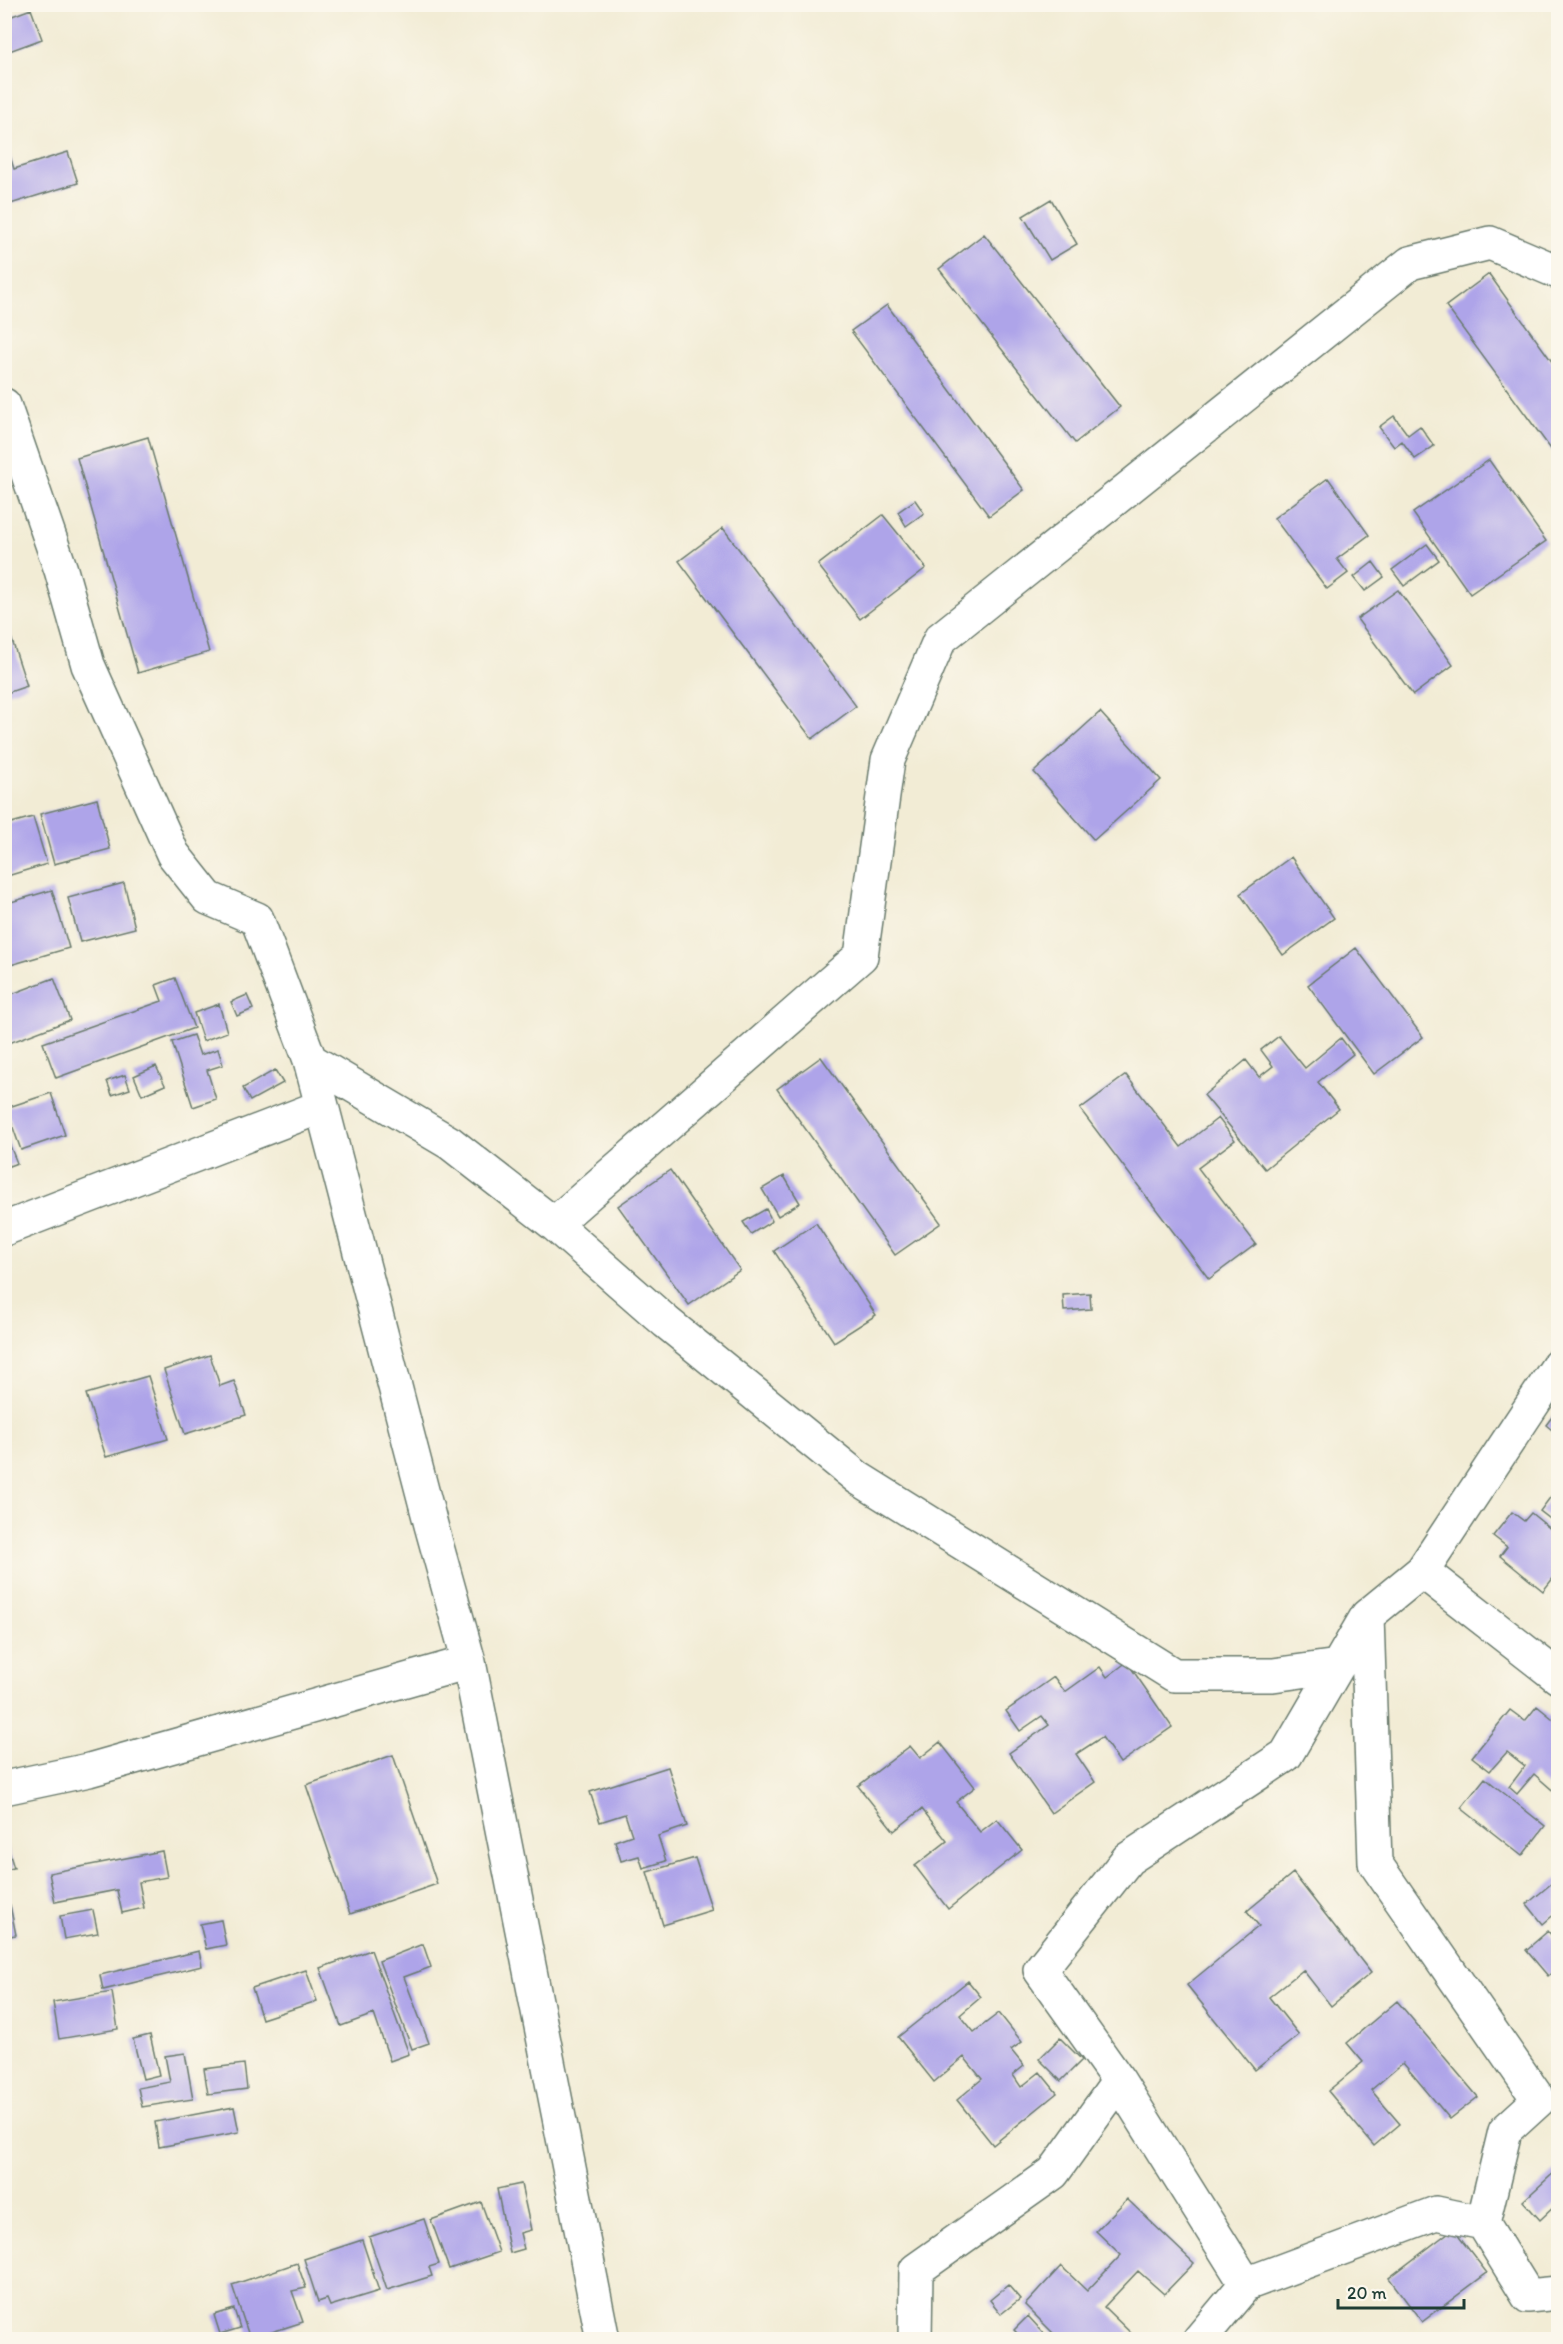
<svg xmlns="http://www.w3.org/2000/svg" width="1563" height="2344" viewBox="0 0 1563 2344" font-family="Itim,sans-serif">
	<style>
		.building { fill: #aea4e9 }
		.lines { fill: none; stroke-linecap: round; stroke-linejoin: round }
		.minor-casing { stroke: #697a6c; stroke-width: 36 }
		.minor { stroke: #fff; stroke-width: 33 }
	</style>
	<rect width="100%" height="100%" fill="#fbf7ec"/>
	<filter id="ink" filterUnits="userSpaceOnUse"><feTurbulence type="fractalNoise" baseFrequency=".0167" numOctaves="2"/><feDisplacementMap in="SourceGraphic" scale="12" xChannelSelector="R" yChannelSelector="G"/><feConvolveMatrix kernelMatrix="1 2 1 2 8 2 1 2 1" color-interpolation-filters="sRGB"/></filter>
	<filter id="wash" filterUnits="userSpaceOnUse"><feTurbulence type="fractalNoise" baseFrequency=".008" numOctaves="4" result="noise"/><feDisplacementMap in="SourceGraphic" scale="24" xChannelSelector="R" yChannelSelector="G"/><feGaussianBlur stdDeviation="1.35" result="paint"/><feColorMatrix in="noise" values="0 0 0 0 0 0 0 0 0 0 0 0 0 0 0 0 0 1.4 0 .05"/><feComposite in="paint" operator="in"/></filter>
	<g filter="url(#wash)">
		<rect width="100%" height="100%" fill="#f2ecd5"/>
		<g id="blocks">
			<path class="building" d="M31,9L42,39L4,53V19Z
				M68,152L78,183L4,206V157L10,156L14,169Z
				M1051,199L1077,244L1050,260L1023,216Z
				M984,234L1120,407L1075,443L939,269Z
				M1489,274L1558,370V448L1553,452L1446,306Z
				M887,305L1024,490L989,516L851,331Z
				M1394,416L1408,435L1420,426L1434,446L1415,459L1402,441L1394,447L1379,427Z
				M148,437L209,652L138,673L77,458Z
				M1489,460L1546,541L1470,594L1413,513Z
				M1328,478L1369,535L1337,559L1348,573L1327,589L1274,518Z
				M915,500L924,513L906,526L898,512Z
				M883,515L926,568L860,619L818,565Z
				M723,528L856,706L812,739L679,561Z
				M1427,544L1439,560L1404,586L1392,570Z
				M1373,562L1384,577L1365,591L1354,577Z
				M1398,590L1453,665L1413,695L1357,619Z
				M4,625H7L27,686L4,694Z
				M1100,712L1161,780L1094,840L1034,772Z
				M97,799L110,849L54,864L40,814Z
				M33,817L47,864L4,877V825Z
				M1291,857L1334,918L1283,955L1240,894Z
				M124,883L135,928L80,942L68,898Z
				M52,890L69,948L7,966L4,956V904Z
				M1356,948L1423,1037L1374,1074L1308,985Z
				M54,978L70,1020L4,1045V997Z
				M175,978L194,1028L56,1078L43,1043L162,1001L156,985Z
				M247,995L253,1009L237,1016L231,1002Z
				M219,1004L227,1032L203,1041L194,1013Z
				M193,1035L200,1055L218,1049L223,1065L207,1070L216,1099L193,1107L172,1042Z
				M1279,1036L1305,1068L1341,1038L1353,1054L1318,1082L1339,1109L1265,1169L1204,1095L1246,1060L1259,1077L1273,1066L1261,1050Z
				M821,1057L941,1223L895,1255L777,1089Z
				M156,1066L165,1085L142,1095L134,1076Z
				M275,1070L283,1083L250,1101L243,1088Z
				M125,1075L130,1089L112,1095L107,1081Z
				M1126,1075L1181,1147L1218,1118L1235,1140L1198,1168L1256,1244L1209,1279L1080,1109Z
				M51,1093L65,1135L21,1150L6,1108Z
				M4,1131L17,1163L4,1168Z
				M670,1170L740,1270L689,1305L618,1206Z
				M784,1176L800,1203L778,1216L762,1189Z
				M766,1209L772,1221L751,1234L743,1222Z
				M816,1223L876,1315L834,1342L774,1251Z
				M1090,1293L1091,1309L1064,1311L1063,1295Z
				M210,1355L220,1386L234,1381L246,1415L185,1434L164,1370Z
				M148,1376L168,1439L106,1457L86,1394Z
				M1558,1409V1435L1546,1425Z
				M1558,1487V1525L1540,1511Z
				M1512,1512L1524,1521L1531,1513L1558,1535V1572L1543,1591L1500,1556L1507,1547L1493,1536Z
				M1127,1662L1172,1727L1120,1763L1102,1737L1076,1754L1095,1782L1051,1813L1009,1753L1049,1725L1042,1716L1020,1731L1006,1711L1054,1677L1065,1692L1100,1667L1107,1677Z
				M1537,1706L1558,1723V1795L1534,1774L1517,1794L1509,1787L1525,1766L1507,1752L1490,1771L1472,1757L1510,1710L1525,1721Z
				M940,1742L975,1787L956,1802L980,1832L997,1819L1022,1850L948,1909L915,1866L947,1841L922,1809L894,1831L858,1786L910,1746L920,1758Z
				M393,1755L437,1884L350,1914L306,1785Z
				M668,1767L687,1826L658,1836L666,1861L643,1868L639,1856L621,1861L615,1841L632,1835L625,1814L600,1822L590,1792Z
				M1485,1778L1545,1826L1522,1856L1461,1808Z
				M4,1836L14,1868L4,1870Z
				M162,1851L167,1877L139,1882L144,1908L122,1913L117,1890L55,1902L49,1873Z
				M695,1858L712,1910L663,1925L647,1872Z
				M1293,1873L1371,1973L1331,2006L1303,1970L1269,1997L1299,2035L1255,2070L1187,1985L1259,1926L1247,1911Z
				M1558,1878V1911L1543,1924L1527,1904Z
				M10,1905L16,1935L4,1937V1907Z
				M93,1910L98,1933L64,1939L60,1916Z
				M221,1920L226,1945L206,1949L200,1924Z
				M1548,1931L1558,1943V1967L1548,1976L1526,1950Z
				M423,1944L431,1967L404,1977L429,2043L412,2049L379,1961Z
				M371,1950L409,2054L390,2061L374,2014L341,2026L320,1968Z
				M199,1951L202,1966L103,1990L100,1975Z
				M306,1970L317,2001L262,2019L252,1988Z
				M968,1981L981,1997L960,2015L974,2032L999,2013L1022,2042L1011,2050L1024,2066L1013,2075L1021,2087L1040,2072L1057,2093L993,2145L957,2100L982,2079L964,2057L934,2082L898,2037Z
				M112,1992L118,2029L59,2039L53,2002Z
				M1397,2001L1478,2097L1450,2119L1403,2063L1371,2090L1400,2124L1374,2146L1328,2091L1363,2062L1347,2043Z
				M150,2035L159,2075L143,2079L133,2039Z
				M1060,2038L1082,2060L1061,2081L1039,2059Z
				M185,2053L193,2099L142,2107L138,2088L170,2082L165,2056Z
				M244,2064L247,2089L208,2094L204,2069Z
				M234,2107L239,2132L159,2147L155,2122Z
				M1558,2169V2203L1540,2220L1523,2201Z
				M521,2184L531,2230L520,2233L524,2249L510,2253L497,2189Z
				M1127,2199L1194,2263L1164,2294L1138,2271L1104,2307L1138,2340H1060L1025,2305L1061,2266L1087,2291L1121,2255L1096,2231Z
				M481,2202L499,2252L449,2269L431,2220Z
				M424,2219L439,2264L429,2267L432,2276L387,2290L369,2237Z
				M1453,2229L1487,2273L1422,2322L1389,2278Z
				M362,2240L379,2291L330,2306L327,2299L318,2302L304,2259Z
				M297,2263L306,2288L292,2291L303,2322L250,2339L232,2285Z
				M1008,2285L1020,2299L1001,2314L990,2300Z
				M234,2309L240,2328L220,2334L214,2315Z
				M1028,2316L1050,2340H1024L1014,2330Z
				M442,2331L445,2340H417V2339Z"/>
		</g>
	</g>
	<g filter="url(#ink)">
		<use href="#blocks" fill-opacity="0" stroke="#697a6c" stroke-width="1.5"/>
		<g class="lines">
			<g class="minor-casing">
				<path id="minor" d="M4,405L61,570L88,665L173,854L208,898L257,919L310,1060L431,1525L469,1662L603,2340
					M310,1060L450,1143L554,1224L666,1322L858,1478L1174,1675H1273L1338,1666
					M554,1224L861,956L888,760L940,639L1410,263L1490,243L1558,272
					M4,1229L320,1107
					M1422,1571L1558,1677
					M1367,1616L1375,1863L1539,2100L1505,2131L1483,2223L1528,2296L1558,2293
					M4,1788L89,1770L469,1662
					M1119,2081L1246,2284
					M915,2340L916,2270L1053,2173L1119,2081L1040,1970L1128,1859L1286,1755L1367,1616L1422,1571L1558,1366
					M1199,2340L1246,2284L1436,2213L1483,2223"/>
			</g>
			<use href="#minor" class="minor"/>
		</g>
	</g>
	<rect width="1563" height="2344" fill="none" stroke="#fbf7ec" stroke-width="24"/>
	<path d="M1338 2299v9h126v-9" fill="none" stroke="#1f3d34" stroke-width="3"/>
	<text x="1347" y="2299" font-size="18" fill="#1f3d34" stroke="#fbf7ec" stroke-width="4.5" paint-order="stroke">20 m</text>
</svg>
